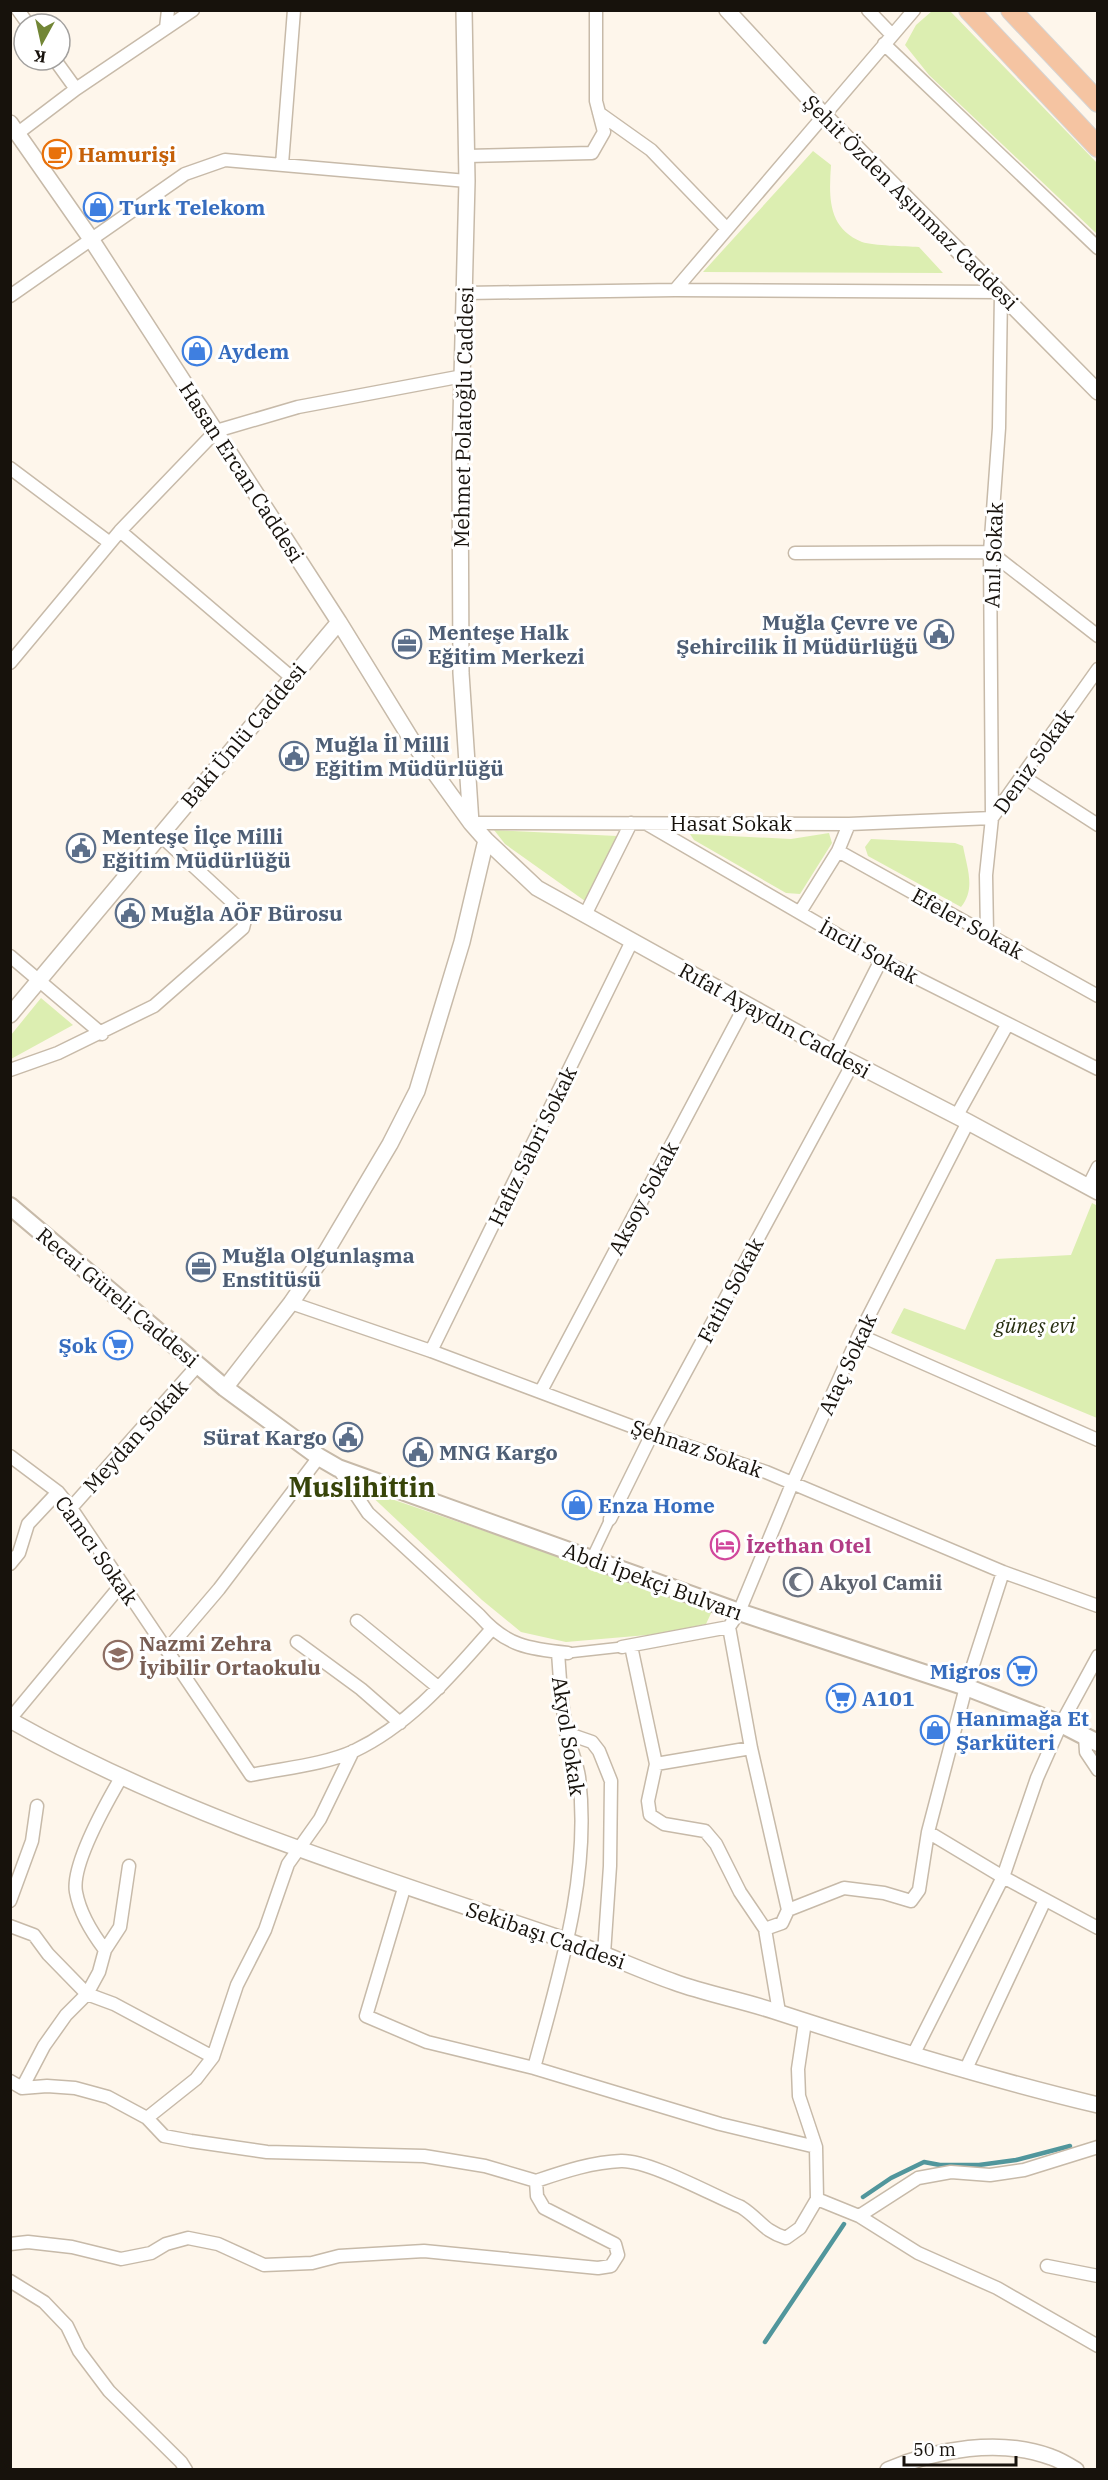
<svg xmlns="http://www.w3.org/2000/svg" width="1108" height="2480" viewBox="0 0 1108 2480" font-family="'IBM Plex Serif',serif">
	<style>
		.park { fill: #dceeb1 }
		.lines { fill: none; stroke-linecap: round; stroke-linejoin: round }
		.stream { stroke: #51969c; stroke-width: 4.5 }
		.pedestrian-casing { stroke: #c7baa9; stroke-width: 12 }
		.minor-casing { stroke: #c7baa9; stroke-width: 15 }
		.tertiary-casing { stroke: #c7baa9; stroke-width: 18 }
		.secondary-casing { stroke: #c7baa9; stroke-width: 20 }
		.primary-casing { stroke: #d5d4d3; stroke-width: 22 }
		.pedestrian { stroke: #fff; stroke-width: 9 }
		.minor { stroke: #fff; stroke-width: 12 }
		.tertiary { stroke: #fff; stroke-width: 15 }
		.secondary { stroke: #fff; stroke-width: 16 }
		.primary { stroke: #f5c4a2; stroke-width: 20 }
		.labels { text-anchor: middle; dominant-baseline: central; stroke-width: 6; stroke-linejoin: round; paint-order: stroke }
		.food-label { font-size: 21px; font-weight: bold; fill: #c56008; stroke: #fff; text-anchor: start }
		.street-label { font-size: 21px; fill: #17120c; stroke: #fff }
		.shop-label { font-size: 21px; font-weight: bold; fill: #366cbe; stroke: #fff; text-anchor: start }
		.service-label { font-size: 21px; font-weight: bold; fill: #4e5e75; stroke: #fff; text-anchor: start }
		.park-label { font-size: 21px; font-style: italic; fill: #262e10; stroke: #fff }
		.hotel-label { font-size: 21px; font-weight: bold; fill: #b23c85; stroke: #fff; text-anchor: start }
		.worship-label { font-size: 21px; font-weight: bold; fill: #5b616d; stroke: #fff; text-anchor: start }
		.education-label { font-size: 21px; font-weight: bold; fill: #785e54; stroke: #fff; text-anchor: start }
		.district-label { font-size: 27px; font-weight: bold; fill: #37440a; stroke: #fff }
	</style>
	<rect width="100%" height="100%" fill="#fef6eb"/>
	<path class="park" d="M932,11H950L1097,163V234L929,75L905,45L916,25Z
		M813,151L831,165C829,196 827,228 862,242C874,246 905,246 919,247L943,273L703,272Z
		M494,830L617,836L585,901L505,844Z
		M829,833L832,843L800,894L786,893L694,840L690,834L791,839Z
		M871,839L955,843L963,846C967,868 976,889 961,907L868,856L865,847Z
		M41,998L73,1025L11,1059V1035Z
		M1092,1203L1098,1206L1097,1418L891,1333L904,1308L965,1330L996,1259L1071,1255Z
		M365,1490L713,1609L706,1624L659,1634L566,1642L521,1632L482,1600Z"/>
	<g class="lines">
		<path class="stream" d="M863,2197L891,2178L924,2162L940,2165H979L1016,2160L1070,2146
			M765,2342L844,2224"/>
		<g class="pedestrian-casing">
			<path id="pedestrian" d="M591,1559L610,1519
				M568,1653L622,1647"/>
		</g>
		<g class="minor-casing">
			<path id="minor" d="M18,10L28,24
				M868,10L892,35
				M166,28L168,10
				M884,44L1098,248
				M55,60L76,89
				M599,113L651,150L727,229
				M18,133L76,89L193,10
				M467,156L592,153L604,132L596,101V10
				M282,164L294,10
				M675,290L914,10
				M466,293L675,290L1001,292L999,428L990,552L992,818L849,824L471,823
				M10,296L185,174L225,160L467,181
				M10,468L110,543
				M120,531L291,677
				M795,553L990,552L1098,636
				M10,663L120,531L216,431L298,407L463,376
				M1022,776L1098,825
				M647,824L881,960L1098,1069
				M838,851L1098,996
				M800,912L838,851L849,824
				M585,915L631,823
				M987,933L986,875L992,818L1098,669
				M10,956L102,1034
				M834,1053L881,960
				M10,1070L58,1053L154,1006L243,928L245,920L243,912L160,835
				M956,1117L1007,1025
				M1088,1187L1098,1167
				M291,1303L431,1351L652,1434L766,1472L1003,1572L1098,1606
				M859,1335L1098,1440
				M431,1351L632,941
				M541,1391L746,1004
				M10,1456L58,1492L71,1508L251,1775C284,1768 323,1765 354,1751C411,1724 451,1675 491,1630
				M338,1468L368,1513L479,1615C506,1646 529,1649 568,1653
				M71,1508L198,1365
				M610,1519L652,1434L853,1063
				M10,1564L19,1553L28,1524L58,1492
				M357,1621L439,1688
				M297,1642L361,1689L400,1723
				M631,1646L656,1764L648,1801L650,1815L664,1824L705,1831L716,1844L740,1892L765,1929L779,2012
				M622,1647L729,1627
				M167,1650L219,1589L319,1457
				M10,1719L121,1585
				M566,1733L592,1742L599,1751L611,1781L610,1866L604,1954
				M1085,1736L1086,1752L1098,1770
				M656,1764L751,1748
				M928,1832L1003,1877L1098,1928
				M405,1885L366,2016L427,2042L534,2068L720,2124L816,2147
				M10,1901L32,1841L37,1806
				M788,1910L751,1748L729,1627L739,1612L792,1484L859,1335L968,1122
				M10,1926L34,1935L48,1954L87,1994L114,2004L213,2057
				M765,1929L782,1923L788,1910L844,1888L884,1893L911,1901L919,1890L928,1832L966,1687L1003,1572
				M105,1950C92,1933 80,1914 76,1892C71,1865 108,1800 122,1776
				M913,2055L1003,1877L1037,1778L1061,1724L1098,1656
				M534,2068C559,1974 591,1876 579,1777C577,1763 570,1748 567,1733C561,1707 560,1679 558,1652
				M965,2071L1045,1900
				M10,2081L22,2088L47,2086L75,2088L108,2097L147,2118L164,2136L191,2141L267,2152L424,2156L485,2166L536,2181
				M22,2088L44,2046L66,2015L87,1994L99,1972L105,1950L120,1927L129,1866
				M147,2118L196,2079L213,2057L237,1985L265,1930L288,1864L320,1819L353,1751
				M817,2199L859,2216L918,2178L951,2172L990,2175L1024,2170L1098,2147
				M859,2216L918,2253L997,2288L1098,2346
				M10,2244L28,2242L72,2247L121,2259L151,2253L166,2244L188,2238L218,2244L264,2265L312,2263L339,2256L424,2251L598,2268L611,2266L618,2255L615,2244L544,2208L537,2196L536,2181C563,2172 592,2162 621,2161C649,2160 712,2195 741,2207C760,2219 763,2231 786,2238L800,2228L817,2199L816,2147L799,2096L798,2069L805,2022
				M1047,2266L1098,2276
				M10,2281L44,2302L67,2326L79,2351L109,2391L181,2462L186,2470"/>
		</g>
		<g class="tertiary-casing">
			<path id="tertiary" d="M464,10L467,181L460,457L461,673L471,823
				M727,10L823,114L1098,392
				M10,123L91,239L339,622L416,747L471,823L486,840L537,888L834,1053L968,1122L1098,1192
				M10,1015L339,622
				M225,1388L291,1303L326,1252L390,1144L417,1091L462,942L486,840
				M10,1720C183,1818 378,1876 565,1940C602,1952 637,1969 674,1982C707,1994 741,2000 774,2011C881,2046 988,2079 1098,2105
				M888,2470C937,2449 1000,2438 1051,2457C1060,2460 1068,2465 1076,2470"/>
		</g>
		<g class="secondary-casing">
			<path id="secondary" d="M10,1206L225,1388L319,1457L338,1468L739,1612L966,1687L1061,1724L1098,1743"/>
		</g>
		<g class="primary-casing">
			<path id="primary" d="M969,10L1098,147
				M1011,10L1098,102"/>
		</g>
		<use href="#pedestrian" class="pedestrian"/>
		<use href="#minor" class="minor"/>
		<use href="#tertiary" class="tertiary"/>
		<use href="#secondary" class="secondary"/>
		<use href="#primary" class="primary"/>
	</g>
	<defs>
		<g id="cafe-ring" transform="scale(1.5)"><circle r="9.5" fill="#fff" stroke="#e8710a" stroke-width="1.5"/><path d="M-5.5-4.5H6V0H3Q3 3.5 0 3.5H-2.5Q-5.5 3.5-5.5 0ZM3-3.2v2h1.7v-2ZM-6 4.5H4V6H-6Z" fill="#e8710a"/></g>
		<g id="shop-ring" transform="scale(1.5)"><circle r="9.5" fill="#fff" stroke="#3f7fe0" stroke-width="1.5"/><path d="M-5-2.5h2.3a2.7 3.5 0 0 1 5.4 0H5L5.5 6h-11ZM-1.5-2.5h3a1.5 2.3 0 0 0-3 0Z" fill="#3f7fe0"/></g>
		<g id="civic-ring" transform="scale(1.5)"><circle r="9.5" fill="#fff" stroke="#5c6f8a" stroke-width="1.5"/><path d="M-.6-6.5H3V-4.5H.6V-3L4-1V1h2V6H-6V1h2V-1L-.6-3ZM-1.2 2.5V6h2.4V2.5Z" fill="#5c6f8a"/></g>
		<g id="office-ring" transform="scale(1.5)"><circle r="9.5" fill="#fff" stroke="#5c6f8a" stroke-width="1.5"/><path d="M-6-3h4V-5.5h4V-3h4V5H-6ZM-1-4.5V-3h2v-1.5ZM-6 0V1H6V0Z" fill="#5c6f8a"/></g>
		<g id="supermarket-ring" transform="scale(1.5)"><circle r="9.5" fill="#fff" stroke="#3f7fe0" stroke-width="1.5"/><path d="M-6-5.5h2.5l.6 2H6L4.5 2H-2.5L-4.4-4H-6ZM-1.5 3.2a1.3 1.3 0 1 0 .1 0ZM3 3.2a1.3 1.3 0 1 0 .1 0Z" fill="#3f7fe0"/></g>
		<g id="hotel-ring" transform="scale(1.5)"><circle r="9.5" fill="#fff" stroke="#d1479c" stroke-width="1.5"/><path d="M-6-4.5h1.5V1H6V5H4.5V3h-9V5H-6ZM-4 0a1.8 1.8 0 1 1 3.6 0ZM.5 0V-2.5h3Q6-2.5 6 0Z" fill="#d1479c"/></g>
		<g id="mosque-ring" transform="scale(1.5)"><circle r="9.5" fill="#fff" stroke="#6b7280" stroke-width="1.5"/><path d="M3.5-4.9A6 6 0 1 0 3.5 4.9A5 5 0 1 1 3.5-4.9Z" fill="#6b7280"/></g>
		<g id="school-ring" transform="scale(1.5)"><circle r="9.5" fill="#fff" stroke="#8d6e63" stroke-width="1.5"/><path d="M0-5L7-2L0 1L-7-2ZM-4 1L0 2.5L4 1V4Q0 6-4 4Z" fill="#8d6e63"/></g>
	</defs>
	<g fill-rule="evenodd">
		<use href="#cafe-ring" x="57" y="154"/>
		<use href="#shop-ring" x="98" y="207"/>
		<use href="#shop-ring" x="197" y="351"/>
		<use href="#civic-ring" x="939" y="634"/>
		<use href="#office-ring" x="407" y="644"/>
		<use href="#civic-ring" x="294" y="756"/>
		<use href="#civic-ring" x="81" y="848"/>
		<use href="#civic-ring" x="130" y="913"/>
		<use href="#office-ring" x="201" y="1267"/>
		<use href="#supermarket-ring" x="118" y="1345"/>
		<use href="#civic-ring" x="348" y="1437"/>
		<use href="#civic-ring" x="418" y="1452"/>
		<use href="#shop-ring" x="577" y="1505"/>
		<use href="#hotel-ring" x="725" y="1545"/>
		<use href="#mosque-ring" x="798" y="1582"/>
		<use href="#school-ring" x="118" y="1655"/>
		<use href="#supermarket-ring" x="1022" y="1671"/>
		<use href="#supermarket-ring" x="841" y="1698"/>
		<use href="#shop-ring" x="935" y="1730"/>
	</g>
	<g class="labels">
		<g class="food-label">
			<text x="78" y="154">Hamurişi</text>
		</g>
		<g class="street-label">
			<text transform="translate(911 202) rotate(45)">Şehit Özden Aşınmaz Caddesi</text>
			<text transform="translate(463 417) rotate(-89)">Mehmet Polatoğlu Caddesi</text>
			<text transform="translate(242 472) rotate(57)">Hasan Ercan Caddesi</text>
			<text transform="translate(993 555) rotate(-88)">Anıl Sokak</text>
			<text transform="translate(243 735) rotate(-50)">Baki Ünlü Caddesi</text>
			<text transform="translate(1033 761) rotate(-55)">Deniz Sokak</text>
			<text x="731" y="823">Hasat Sokak</text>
			<text transform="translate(968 923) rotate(29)">Efeler Sokak</text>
			<text transform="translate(869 951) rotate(29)">İncil Sokak</text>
			<text transform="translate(775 1020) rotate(29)">Rıfat Ayaydın Caddesi</text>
			<text transform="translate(532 1146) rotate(-64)">Hafız Sabri Sokak</text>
			<text transform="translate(643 1198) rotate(-62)">Aksoy Sokak</text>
			<text transform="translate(730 1290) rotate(-62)">Fatih Sokak</text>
			<text transform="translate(118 1297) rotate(40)">Recai Güreli Caddesi</text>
			<text transform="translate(847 1364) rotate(-65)">Ataç Sokak</text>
			<text transform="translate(135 1436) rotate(-48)">Meydan Sokak</text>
			<text transform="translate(697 1448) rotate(19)">Şehnaz Sokak</text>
			<text transform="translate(97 1550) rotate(55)">Camcı Sokak</text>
			<text transform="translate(653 1581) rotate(20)">Abdi İpekçi Bulvarı</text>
			<text transform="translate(569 1736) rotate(81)">Akyol Sokak</text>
			<text transform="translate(546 1935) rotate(19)">Sekibaşı Caddesi</text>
		</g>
		<g class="shop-label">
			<text x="119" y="207">Turk Telekom</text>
			<text x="218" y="351">Aydem</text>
			<text x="97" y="1345" text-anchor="end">Şok</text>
			<text x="598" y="1505">Enza Home</text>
			<text x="1001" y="1671" text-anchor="end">Migros</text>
			<text x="862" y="1698">A101</text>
			<text x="956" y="1718">Hanımağa Et<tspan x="956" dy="24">Şarküteri</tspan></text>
		</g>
		<g class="service-label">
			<text x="918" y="622" text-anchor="end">Muğla Çevre ve<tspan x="918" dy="24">Şehircilik İl Müdürlüğü</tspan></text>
			<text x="428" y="632">Menteşe Halk<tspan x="428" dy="24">Eğitim Merkezi</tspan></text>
			<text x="315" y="744">Muğla İl Milli<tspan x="315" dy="24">Eğitim Müdürlüğü</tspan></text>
			<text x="102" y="836">Menteşe İlçe Milli<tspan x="102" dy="24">Eğitim Müdürlüğü</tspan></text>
			<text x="151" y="913">Muğla AÖF Bürosu</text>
			<text x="222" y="1255">Muğla Olgunlaşma<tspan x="222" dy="24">Enstitüsü</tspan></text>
			<text x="327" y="1437" text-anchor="end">Sürat Kargo</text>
			<text x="439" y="1452">MNG Kargo</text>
		</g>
		<g class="park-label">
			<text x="1035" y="1325">güneş evi</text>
		</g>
		<g class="hotel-label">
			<text x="746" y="1545">İzethan Otel</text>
		</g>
		<g class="worship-label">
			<text x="819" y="1582">Akyol Camii</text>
		</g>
		<g class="education-label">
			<text x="139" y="1643">Nazmi Zehra<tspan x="139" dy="24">İyibilir Ortaokulu</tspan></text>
		</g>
		<g class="district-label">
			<text x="362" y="1486">Muslihittin</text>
		</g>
	</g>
	<rect width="1108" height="2480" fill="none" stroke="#17120c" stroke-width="24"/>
	<g transform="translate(42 42) rotate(188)"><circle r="28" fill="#ffffff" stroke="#a2a09e" stroke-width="1.5"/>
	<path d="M0-4.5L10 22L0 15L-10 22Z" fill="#728636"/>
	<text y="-9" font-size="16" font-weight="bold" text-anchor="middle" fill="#17120c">K</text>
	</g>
	<path d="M904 2456v9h112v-9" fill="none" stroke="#17120c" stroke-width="3"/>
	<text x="913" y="2456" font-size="18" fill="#17120c" stroke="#ffffff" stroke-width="4.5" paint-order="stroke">50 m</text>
</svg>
